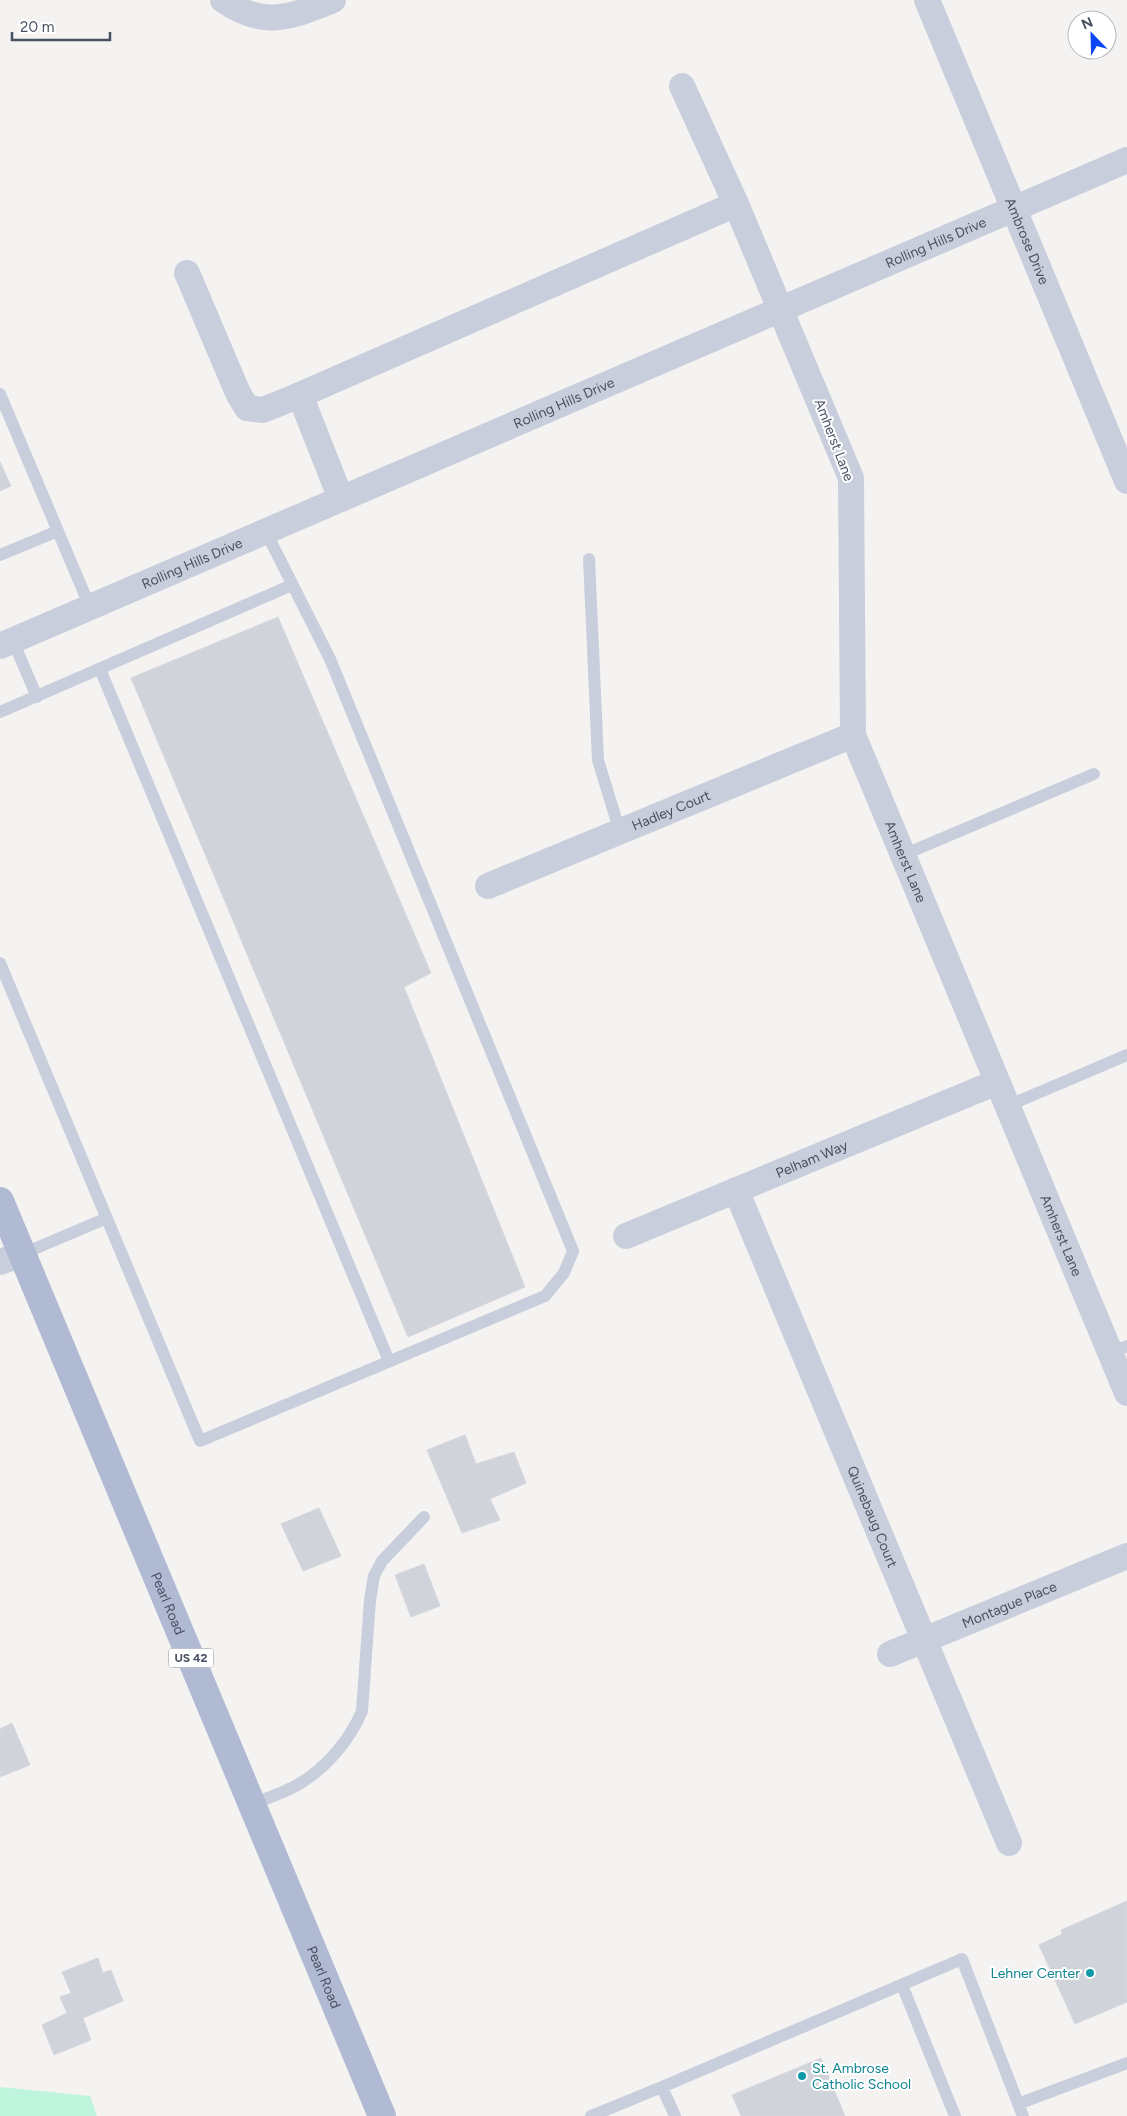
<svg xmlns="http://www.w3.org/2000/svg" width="1127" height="2116" viewBox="0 0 1127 2116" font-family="Figtree,sans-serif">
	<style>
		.green { fill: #bff4dd }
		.building { fill: #d1d3da; stroke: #d6d7de }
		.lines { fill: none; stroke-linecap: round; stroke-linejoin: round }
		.service { stroke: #c8cedb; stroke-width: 12 }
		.minor { stroke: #c8cedb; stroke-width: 26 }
		.primary { stroke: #b0bbd3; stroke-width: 28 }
		.culture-dot { fill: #0f9aa8; stroke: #fff; stroke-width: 2 }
		.labels { text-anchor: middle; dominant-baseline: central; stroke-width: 4; stroke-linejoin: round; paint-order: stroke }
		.shield { fill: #fff; stroke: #7f8591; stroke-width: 1 }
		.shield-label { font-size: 12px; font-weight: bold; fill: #485162 }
		.street-label { font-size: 14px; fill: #485162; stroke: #fff }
		.culture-label { font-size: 14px; fill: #0d838f; stroke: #fff; text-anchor: end }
	</style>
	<rect width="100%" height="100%" fill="#f5f3f2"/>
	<path class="green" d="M0,2087L90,2096L97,2116H0Z"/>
	<path class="building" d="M0,462L11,486L0,491Z
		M278,617L431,973L404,987L525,1287L408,1337L131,678Z
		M465,1435L476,1464L514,1452L526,1483L490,1499L500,1520L462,1533L427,1450Z
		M319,1508L341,1556L303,1571L281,1524Z
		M424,1564L440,1606L411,1617L395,1575Z
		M12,1723L30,1765L0,1777V1729Z
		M1127,1901V2002L1075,2024L1039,1945L1062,1934L1061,1930Z
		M98,1958L103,1973L111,1970L123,2001L83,2018L91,2040L54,2055L42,2025L67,2013L60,1997L71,1993L62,1972Z
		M821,2058L845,2116H741L732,2095Z"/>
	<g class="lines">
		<path class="service" d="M0,394L90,607
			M0,555L58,531
			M589,559L598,760L620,832
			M13,641L37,697
			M100,669L389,1361
			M0,712L292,585
			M903,855L1094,774
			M0,963L200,1441L545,1296L564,1273L573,1251L330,659L266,532
			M1007,1106L1127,1055
			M22,1254L107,1218
			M1110,1353L1127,1346
			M252,1804C267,1798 284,1793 299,1784C326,1768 350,1740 362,1711L370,1600L374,1576L382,1561L424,1517
			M902,1985L955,2116
			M662,2087L962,1959L1023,2116
			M1018,2104L1127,2063
			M591,2116L662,2087L675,2116"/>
		<g class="minor">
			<path d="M223,0C264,29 291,17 333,0"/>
			<path id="s1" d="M927,0L1127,481"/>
			<path d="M682,86L736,204"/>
			<path d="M187,273L238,393L247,408L263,410L300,395"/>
			<path id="s2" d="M341,499L300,395L736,204L851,478L853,735L1127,1393"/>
			<path id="s3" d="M0,646L1127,160"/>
			<path id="s4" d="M488,886L853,735"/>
			<path id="s5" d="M736,1190L1009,1843"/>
			<path id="s6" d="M626,1236L997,1082"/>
			<path d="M0,1262L22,1254"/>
			<path id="s7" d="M890,1654L1127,1556"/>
		</g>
		<path class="primary" id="s8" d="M0,1201L382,2116"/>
	</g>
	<g class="culture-dot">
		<circle cx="1090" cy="1973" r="5"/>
		<circle cx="802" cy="2076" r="5"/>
	</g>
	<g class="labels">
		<rect class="shield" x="168.5" y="1648.5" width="45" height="19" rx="4"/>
		<g class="shield-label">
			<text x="191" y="1658">US 42</text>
		</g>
		<g class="street-label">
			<text stroke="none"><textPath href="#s1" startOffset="261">Ambrose Drive</textPath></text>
			<text stroke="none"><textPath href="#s3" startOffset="1019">Rolling Hills Drive</textPath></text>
			<text stroke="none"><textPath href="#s3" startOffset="614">Rolling Hills Drive</textPath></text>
			<text transform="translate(834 440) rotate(69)">Amherst Lane</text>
			<text stroke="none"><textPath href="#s3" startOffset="209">Rolling Hills Drive</textPath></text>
			<text stroke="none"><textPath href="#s4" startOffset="198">Hadley Court</textPath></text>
			<text stroke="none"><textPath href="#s2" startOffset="1279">Amherst Lane</textPath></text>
			<text stroke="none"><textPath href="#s6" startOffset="201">Pelham Way</textPath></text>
			<text stroke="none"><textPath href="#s2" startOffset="1684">Amherst Lane</textPath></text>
			<text stroke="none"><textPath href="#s5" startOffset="354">Quinebaug Court</textPath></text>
			<text stroke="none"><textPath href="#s8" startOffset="436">Pearl Road</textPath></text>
			<text stroke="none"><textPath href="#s7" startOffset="129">Montague Place</textPath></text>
			<text stroke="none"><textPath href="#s8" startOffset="841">Pearl Road</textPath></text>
		</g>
		<g class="culture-label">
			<text x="1080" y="1973">Lehner Center</text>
			<text x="812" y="2068" text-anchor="start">St. Ambrose<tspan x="812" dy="16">Catholic School</tspan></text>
		</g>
	</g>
	<g transform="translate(1092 35) rotate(337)"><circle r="24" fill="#ffffff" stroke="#b6b9c0"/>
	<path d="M0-4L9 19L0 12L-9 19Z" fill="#0b46f6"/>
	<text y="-8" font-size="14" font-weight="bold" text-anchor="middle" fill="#485162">N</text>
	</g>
	<path d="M12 32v8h98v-8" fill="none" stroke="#485162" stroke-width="2.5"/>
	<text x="20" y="32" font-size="15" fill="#485162" stroke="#ffffff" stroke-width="4" paint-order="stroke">20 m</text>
</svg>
